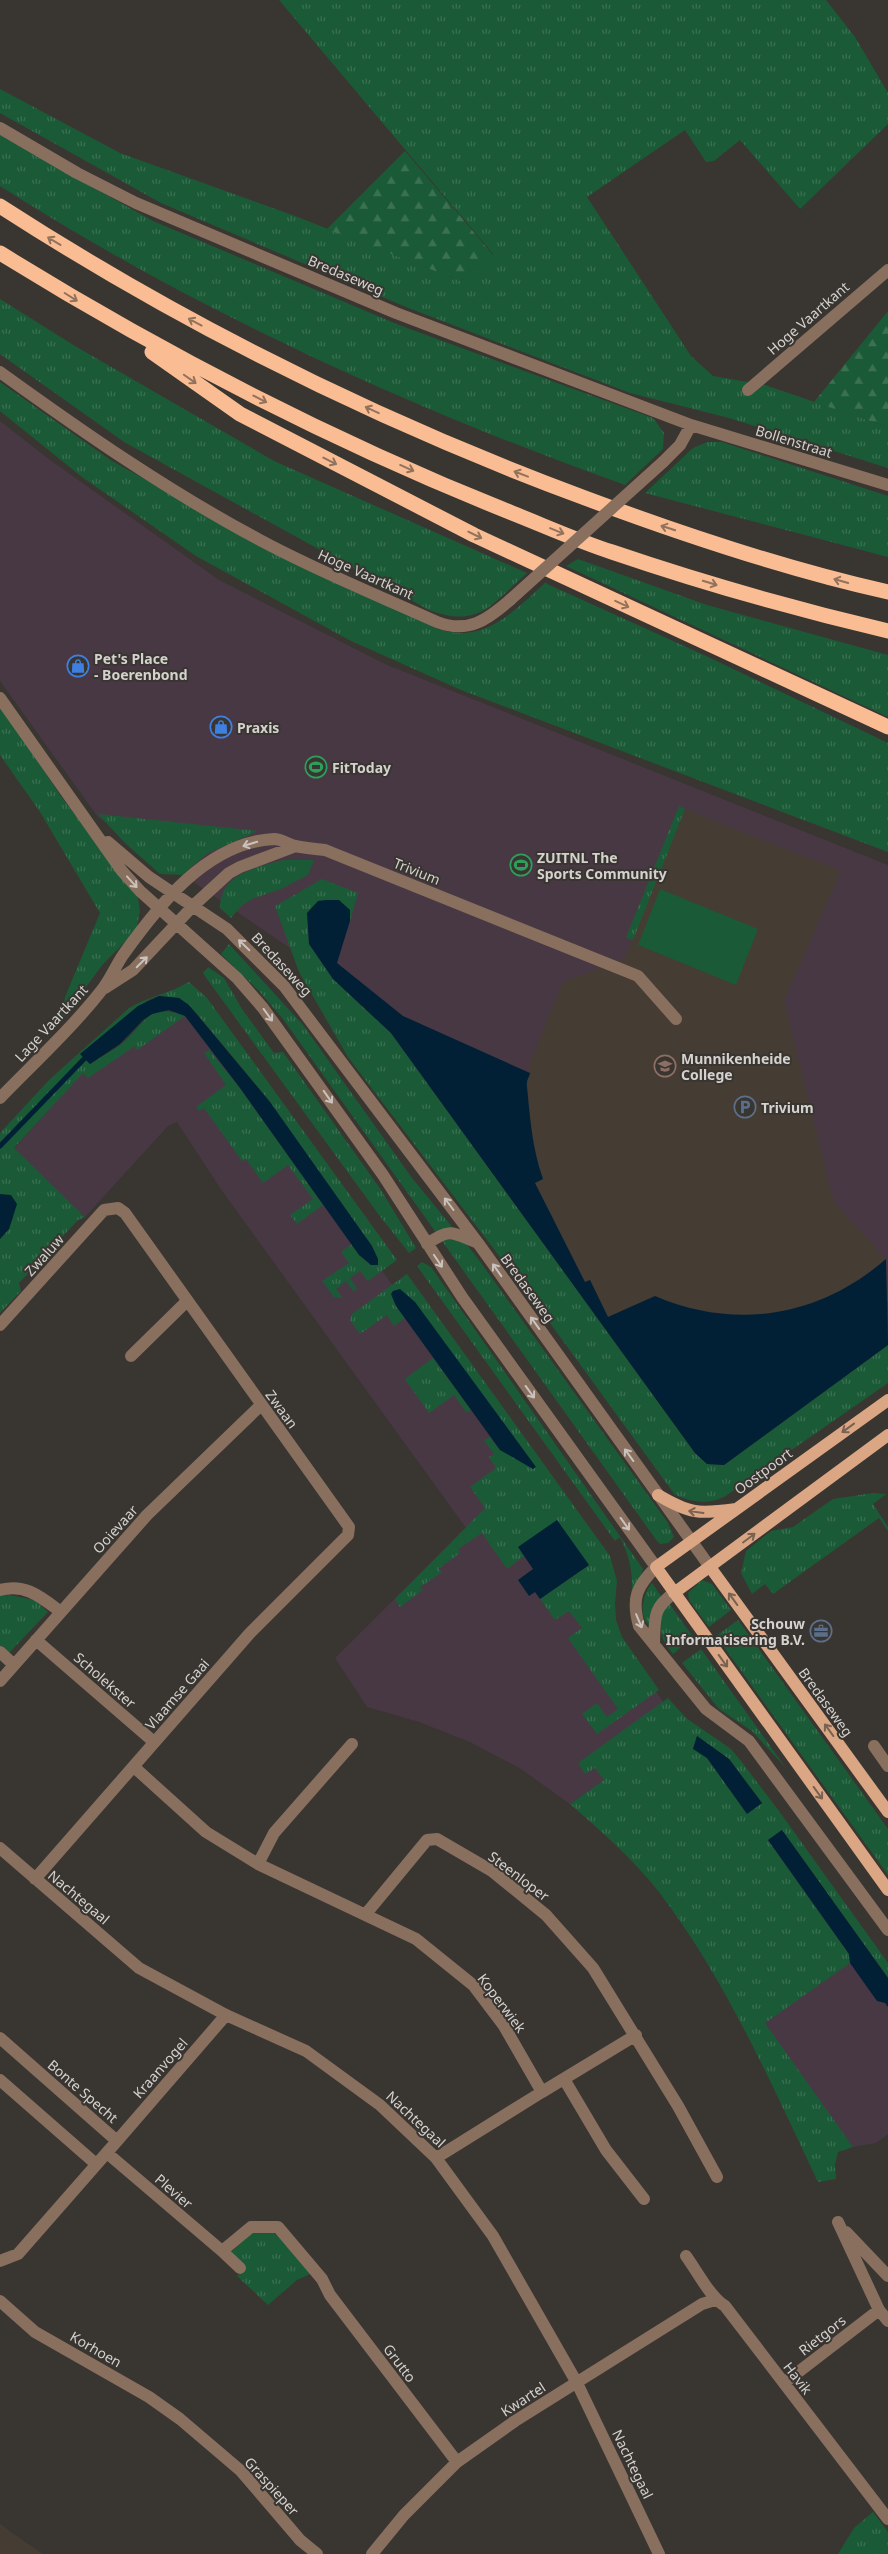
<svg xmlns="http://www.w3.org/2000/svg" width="888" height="2554" viewBox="0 0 888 2554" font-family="'Noto Sans',sans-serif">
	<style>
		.commercial { fill: #483844 }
		.built { fill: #453c33 }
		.grass { fill: url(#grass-tufts); fill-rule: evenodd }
		.forest { fill: url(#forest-firs) }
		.garden { fill: #1b5a37 }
		.water { fill: #012035 }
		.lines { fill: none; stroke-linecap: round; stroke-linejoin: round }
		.stream { stroke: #012035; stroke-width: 5 }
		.minor { stroke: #886f5e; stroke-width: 12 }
		.major { stroke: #daa683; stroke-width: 12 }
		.highway { stroke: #fabc92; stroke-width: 15 }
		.minor-bridge { stroke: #886f5e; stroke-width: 12 }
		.oneway { stroke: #90725d }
		.oneway2 { stroke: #c9c2bd }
		.oneway3 { stroke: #796252 }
		.labels { text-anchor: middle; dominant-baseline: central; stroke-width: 4; stroke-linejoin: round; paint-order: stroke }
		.street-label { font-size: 14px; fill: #d4d1ce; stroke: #393531 }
		.poi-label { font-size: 14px; font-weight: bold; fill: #d4d1ce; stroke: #393531; text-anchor: start }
	</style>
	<defs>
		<pattern id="grass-tufts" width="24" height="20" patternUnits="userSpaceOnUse" patternTransform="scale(1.25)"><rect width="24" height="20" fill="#1b5a37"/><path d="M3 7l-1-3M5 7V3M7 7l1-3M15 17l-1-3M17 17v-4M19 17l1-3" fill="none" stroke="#3b7153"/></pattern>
		<pattern id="forest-firs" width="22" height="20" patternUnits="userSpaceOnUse" patternTransform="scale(1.25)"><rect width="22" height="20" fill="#1b5a37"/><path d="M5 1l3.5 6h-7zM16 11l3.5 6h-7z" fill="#3b7153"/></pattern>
	</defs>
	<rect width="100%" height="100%" fill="#393531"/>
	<path class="commercial" d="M0,421L50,460L219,580L387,665L888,865V1301L695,1437L375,1006L98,817L0,681Z
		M181,1007L378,1265L518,1461L533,1469L606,1622L690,1739L755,1808L888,1993V2134L876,2143L853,2147L592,1789L570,1804L521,1769L470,1742L419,1722L367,1707L335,1658L466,1528L220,1188L177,1122L168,1126L85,1217L14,1149L83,1072Z"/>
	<path class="built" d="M685,809L841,871L784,1001L834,1202L886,1259L855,1283L826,1299L783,1312L743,1316L711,1312L679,1307L655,1296L608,1318L590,1280L585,1282L535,1182L542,1178L531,1136L527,1078L531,1060L563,982L624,959Z
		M0,2524L41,2553L43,2554H0Z"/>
	<path class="grass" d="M279,0H826L855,37L888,93V124L800,209L740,140L714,161L706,162L685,130L587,197L691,356L713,376L765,385L888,427V468L729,418L630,393L406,307L161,203L0,113V89L120,153L295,216L461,281L494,255Z
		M0,135L153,221L399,325L653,418L664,433L663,449L625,485C409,408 194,310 0,186Z
		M0,299L75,346L274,461L527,573C492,604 479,629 429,610L124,442L0,354Z
		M0,382L112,461L300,565L438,629C484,645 514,611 545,583L704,655L888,743V852L461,690L349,640L196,556L82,477L0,411Z
		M707,442H722L888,496V557L645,493L693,448Z
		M578,559L707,605L888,655V717L566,566Z
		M0,705L60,795L138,898L140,911L136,931L103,964L55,1029L43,1033L63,1008L65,997L100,913L40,812L0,755Z
		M679,806L685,809L633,940L626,938L627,935Z
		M98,814L258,831L208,853L182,875L160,874L125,843Z
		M284,860H314L308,875L281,889L252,899L241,906L231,918L220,908C220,874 256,867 284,860Z
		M322,879L358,893L350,921V910L307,913L309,944L333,979L391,1033L695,1453L707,1464L724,1465L888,1345V1383L724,1497C705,1505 694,1502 675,1495L550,1323L348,1057L299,972L275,906Z
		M229,944L303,1025L412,1178L476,1256L668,1523L674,1537L668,1543L660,1544L657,1541L283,1019L259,991L221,954Z
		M208,967L224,978L242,1009L274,1053L283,1052L381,1190L416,1248L409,1253L379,1215L207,979L203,973Z
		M189,982L207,998L397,1260L368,1281L360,1271L350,1278L357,1289L353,1291L346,1281L336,1289L343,1298L334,1297L322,1281L349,1263L341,1252L352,1244L371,1265L270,1102L197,1014L179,998L159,996L148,1000L81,1054L90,1064C102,1056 116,1049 126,1040C148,1018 151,1003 185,1016L137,1050L135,1046L88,1078L83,1073L14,1148L85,1217L78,1220L19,1283L21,1291L0,1313V1239L9,1229L13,1217V1211L0,1194V1133L49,1080L128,1009C147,996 169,994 189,982Z
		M209,1050L240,1088L323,1205L297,1224L290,1215L313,1199L288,1165L263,1183L246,1159L242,1161L204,1108L199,1111L196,1107L226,1085L204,1053Z
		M422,1262L431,1267L643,1569L631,1607C633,1578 633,1564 620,1537L615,1541L417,1266Z
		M407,1274L610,1556L617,1581L615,1603L616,1620L622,1637L659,1690L597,1734L582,1714L597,1703L607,1717L618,1709L568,1638L582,1628L569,1611L555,1620L540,1599L589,1565L518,1547L524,1556L507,1569L482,1533L458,1549L460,1553L438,1569L442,1572L419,1588L423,1590L400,1607L395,1599L485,1508L470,1487L496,1468L489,1457L494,1454L484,1440L490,1437L500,1451L400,1289L393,1291L396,1306L405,1318L394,1326L387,1315L360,1334L350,1320L352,1314Z
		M433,1358L471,1410L467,1413L454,1395L429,1413L405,1379Z
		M873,1493L886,1494L873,1504L888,1527V1531L879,1518L773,1594L765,1584L752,1594L741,1573L746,1551L771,1531L793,1527L833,1499Z
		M702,1580L712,1584L731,1610L709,1627L689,1600L688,1593Z
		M652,1583L661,1596L649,1625C638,1617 643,1592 652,1583Z
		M9,1595L35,1600L48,1612L8,1654L0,1647V1596Z
		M669,1603L693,1637L673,1654C659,1636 659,1632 662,1610Z
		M738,1620L888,1829V1875L716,1636Z
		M701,1649L786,1768L752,1731L719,1709L682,1663Z
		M668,1698L686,1718L731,1749L741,1761L779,1811L888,1963V1978L782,1830L768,1840L849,1954L850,1963L765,2023L853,2147L838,2152L835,2165L836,2179L818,2182C771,2083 726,1980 659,1892C633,1859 601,1831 570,1804L604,1780L595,1768L585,1774L578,1763ZM697,1736L729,1759L762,1803L747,1813L707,1758L693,1748Z
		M257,2228C283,2231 295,2254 310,2274L297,2280L268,2305L237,2276L246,2268L231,2252Z
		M873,2512L888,2532V2554H838L854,2528Z"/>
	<path class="forest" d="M405,151L494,256L461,281L327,229Z
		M888,311V427L814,402Z"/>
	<path class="garden" d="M660,889L758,929L736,985L638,945Z"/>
	<path class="water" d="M326,900H339L350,910V921L337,963L403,1016L530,1073C529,1078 526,1080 527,1087C530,1117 532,1148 543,1179L535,1183L585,1282L590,1280L608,1317L655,1296C734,1330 818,1318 886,1259L888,1345L724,1465L707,1464L695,1453L391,1033L333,979L309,944L307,913L318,901Z
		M159,996L179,998L189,1005L270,1102L372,1246L378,1259V1265H371L359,1255L240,1088L185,1016L169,1010L152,1014L143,1020L120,1044L90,1064L80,1054L138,1006Z
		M0,1194L11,1195L17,1204L9,1229L0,1239Z
		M400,1289L415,1302L536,1467L533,1469L500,1450L396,1306L391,1294L393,1291Z
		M557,1520L589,1565L540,1599L535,1592L529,1596L518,1580L533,1569L518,1547Z
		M697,1736L729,1759L762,1803L747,1814L707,1758L693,1749Z
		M782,1830L888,1978V2007L885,2003L877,2001L850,1963L849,1954L768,1840Z"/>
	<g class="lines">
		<path class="stream" d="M0,1146L85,1058"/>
		<path class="minor" d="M0,128L77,173L136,203L396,313L691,425L888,485
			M0,372C83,432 168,491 258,539C315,570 377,595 437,622C468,634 487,620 510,600
			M748,390L888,270
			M663,462L680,445L691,425
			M0,698L122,871L140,891L237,978L263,1008L383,1175L462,1297L656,1567C637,1586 631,1598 639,1626L706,1709L749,1741L888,1930
			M108,842L149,877L227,929L284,986L478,1243L710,1567
			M105,988L133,970L194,905L229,873L240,867L296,846
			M0,1098C34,1063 71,1029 101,991C110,980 115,967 123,955C158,906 207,842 274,839C281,839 288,844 295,846C305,848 315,849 325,850L638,976L676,1019
			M427,1244C451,1227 452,1233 478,1243
			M0,1325L104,1210L118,1208L125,1213L349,1527L348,1535L250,1633L35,1879
			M131,1356L187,1301
			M0,1590C25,1583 41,1597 61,1612
			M36,1640L154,1742
			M654,1642C655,1617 653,1608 674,1593
			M0,1652L14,1665
			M0,1681L147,1515L261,1405
			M874,1746L888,1766
			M134,1767L206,1832L258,1864L416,1939L473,1985L504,2026L542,2092L436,2158
			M0,1848L139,1968L226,2015L306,2051L380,2105L436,2158L493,2236L577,2383L659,2554
			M258,1864L274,1833L352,1744
			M365,1915L427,1840L437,1839L492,1871L546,1915L593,1968L678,2106L717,2177
			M0,2038L117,2141L18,2254L0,2261
			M564,2079L606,2150L644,2199
			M0,2080L96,2164
			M542,2092L636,2035
			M117,2141L226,2015
			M107,2153L222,2251L251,2227H278L322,2279L330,2295L457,2462
			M838,2222L879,2310L888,2321
			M846,2232L888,2276
			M222,2251L240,2268
			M686,2256C697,2271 710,2297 725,2306L888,2519
			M0,2301L35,2332L149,2397L180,2419L241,2471L300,2540L317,2554
			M784,2383L879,2310
			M372,2554L404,2515L457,2462L515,2421L702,2304L715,2300"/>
		<path class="major" d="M888,1400L656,1567L888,1890
			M658,1495C690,1514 698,1514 736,1509
			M710,1567L888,1812
			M674,1593L888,1435"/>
		<path class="highway" d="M0,206C184,325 380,422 585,498C684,535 785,569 888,592
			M0,253C163,354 334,442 512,513C545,526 578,541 612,552C703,583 795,609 888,631
			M152,352L240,414L474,535L888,727"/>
		<path class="minor-bridge" d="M510,600L663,462"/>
	</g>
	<defs><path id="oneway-shaft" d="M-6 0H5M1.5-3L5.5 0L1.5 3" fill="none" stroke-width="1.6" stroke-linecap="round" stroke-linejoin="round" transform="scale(1.25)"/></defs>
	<g class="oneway">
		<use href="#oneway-shaft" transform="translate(54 241) rotate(-149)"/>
		<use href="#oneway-shaft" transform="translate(71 297) rotate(32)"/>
		<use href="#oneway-shaft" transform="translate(195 322) rotate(-152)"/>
		<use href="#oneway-shaft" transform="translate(190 379) rotate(35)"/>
		<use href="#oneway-shaft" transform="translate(260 399) rotate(27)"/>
		<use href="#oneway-shaft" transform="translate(372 410) rotate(-155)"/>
		<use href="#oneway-shaft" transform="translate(330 461) rotate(27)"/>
		<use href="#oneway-shaft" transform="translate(407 468) rotate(24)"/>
		<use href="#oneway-shaft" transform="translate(521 474) rotate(-159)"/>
		<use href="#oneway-shaft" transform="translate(668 528) rotate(-162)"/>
		<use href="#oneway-shaft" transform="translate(557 531) rotate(22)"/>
		<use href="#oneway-shaft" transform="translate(475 535) rotate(26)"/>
		<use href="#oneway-shaft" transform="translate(841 581) rotate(-164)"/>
		<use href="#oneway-shaft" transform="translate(710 583) rotate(17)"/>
		<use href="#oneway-shaft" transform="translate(622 604) rotate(25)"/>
	</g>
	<g class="oneway2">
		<use href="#oneway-shaft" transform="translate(250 844) rotate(163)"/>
		<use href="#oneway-shaft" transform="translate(132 882) rotate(48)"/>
		<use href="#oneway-shaft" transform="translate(244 945) rotate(-136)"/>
		<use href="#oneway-shaft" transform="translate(142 962) rotate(-45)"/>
		<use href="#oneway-shaft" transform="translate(268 1015) rotate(54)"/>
		<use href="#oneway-shaft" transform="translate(328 1097) rotate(55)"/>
		<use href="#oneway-shaft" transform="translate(449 1204) rotate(-127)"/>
		<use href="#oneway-shaft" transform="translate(438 1261) rotate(56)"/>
		<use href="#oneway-shaft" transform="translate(497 1270) rotate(-125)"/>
		<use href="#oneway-shaft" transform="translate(535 1323) rotate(-126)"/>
		<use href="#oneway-shaft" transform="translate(530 1392) rotate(54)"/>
		<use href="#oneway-shaft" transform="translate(629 1455) rotate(-126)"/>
		<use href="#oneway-shaft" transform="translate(625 1524) rotate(54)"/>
		<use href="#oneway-shaft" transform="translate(639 1621) rotate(67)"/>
	</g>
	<g class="oneway3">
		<use href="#oneway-shaft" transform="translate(848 1428) rotate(144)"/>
		<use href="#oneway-shaft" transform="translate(696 1512) rotate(-172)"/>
		<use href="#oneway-shaft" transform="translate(749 1538) rotate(-37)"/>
		<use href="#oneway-shaft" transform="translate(733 1599) rotate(-126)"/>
		<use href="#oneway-shaft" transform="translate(723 1661) rotate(54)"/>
		<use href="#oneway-shaft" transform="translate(829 1730) rotate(-126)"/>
		<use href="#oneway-shaft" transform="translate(818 1793) rotate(54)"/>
	</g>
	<defs>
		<g id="shop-ring" transform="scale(1.125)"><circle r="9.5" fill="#393531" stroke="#3f7fe0" stroke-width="1.5"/><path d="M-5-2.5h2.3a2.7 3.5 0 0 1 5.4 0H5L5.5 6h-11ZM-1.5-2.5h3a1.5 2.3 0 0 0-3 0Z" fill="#3f7fe0"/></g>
		<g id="stadium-ring" transform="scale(1.125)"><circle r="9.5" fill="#393531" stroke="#2e9e5b" stroke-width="1.5"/><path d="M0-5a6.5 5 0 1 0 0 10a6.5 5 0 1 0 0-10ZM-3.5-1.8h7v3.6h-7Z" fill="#2e9e5b"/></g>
		<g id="school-ring" transform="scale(1.125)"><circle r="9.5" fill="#393531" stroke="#8d6e63" stroke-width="1.5"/><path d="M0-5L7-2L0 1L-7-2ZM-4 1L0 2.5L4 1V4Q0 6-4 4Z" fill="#8d6e63"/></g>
		<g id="parking-ring" transform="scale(1.125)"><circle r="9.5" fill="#393531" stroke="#5c6f8a" stroke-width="1.5"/><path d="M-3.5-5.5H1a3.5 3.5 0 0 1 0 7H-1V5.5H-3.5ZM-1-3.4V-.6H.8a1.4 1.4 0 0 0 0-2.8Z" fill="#5c6f8a"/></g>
		<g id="office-ring" transform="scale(1.125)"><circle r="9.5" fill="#393531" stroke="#5c6f8a" stroke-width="1.5"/><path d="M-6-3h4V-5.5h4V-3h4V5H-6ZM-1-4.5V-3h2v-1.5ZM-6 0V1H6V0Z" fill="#5c6f8a"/></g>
	</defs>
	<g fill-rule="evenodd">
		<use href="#shop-ring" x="78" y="666"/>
		<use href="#shop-ring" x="221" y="727"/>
		<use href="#stadium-ring" x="316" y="767"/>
		<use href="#stadium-ring" x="521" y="865"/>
		<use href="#school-ring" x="665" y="1066"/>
		<use href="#parking-ring" x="745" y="1107"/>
		<use href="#office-ring" x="821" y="1631"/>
	</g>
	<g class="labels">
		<g class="street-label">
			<text transform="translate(346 275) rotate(23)">Bredaseweg</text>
			<text transform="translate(808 318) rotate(-41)">Hoge Vaartkant</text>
			<text transform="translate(794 441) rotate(17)">Bollenstraat</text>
			<text transform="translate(366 574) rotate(24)">Hoge Vaartkant</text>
			<text transform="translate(417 871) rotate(22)">Trivium</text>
			<text transform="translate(282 964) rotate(47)">Bredaseweg</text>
			<text transform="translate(51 1023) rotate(-47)">Lage Vaartkant</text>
			<text transform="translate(44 1255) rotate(-48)">Zwaluw</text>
			<text transform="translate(528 1288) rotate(54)">Bredaseweg</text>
			<text transform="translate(282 1409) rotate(54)">Zwaan</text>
			<text transform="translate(763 1471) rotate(-36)">Oostpoort</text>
			<text transform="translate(115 1529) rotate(-48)">Ooievaar</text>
			<text transform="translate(105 1680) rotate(41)">Scholekster</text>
			<text transform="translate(177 1694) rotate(-49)">Vlaamse Gaai</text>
			<text transform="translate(826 1702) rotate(54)">Bredaseweg</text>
			<text transform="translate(519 1876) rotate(37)">Steenloper</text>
			<text transform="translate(79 1897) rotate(40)">Nachtegaal</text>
			<text transform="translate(502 2003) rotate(53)">Koperwiek</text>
			<text transform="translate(160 2068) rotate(-49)">Kraanvogel</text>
			<text transform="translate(83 2091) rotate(41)">Bonte Specht</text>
			<text transform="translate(416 2119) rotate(43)">Nachtegaal</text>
			<text transform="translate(174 2191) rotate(41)">Plevier</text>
			<text transform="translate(822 2335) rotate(-38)">Rietgors</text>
			<text transform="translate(96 2349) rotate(30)">Korhoen</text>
			<text transform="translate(400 2363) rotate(53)">Grutto</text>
			<text transform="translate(798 2378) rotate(52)">Havik</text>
			<text transform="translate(523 2399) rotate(-33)">Kwartel</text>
			<text transform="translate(633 2464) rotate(64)">Nachtegaal</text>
			<text transform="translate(272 2486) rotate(48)">Graspieper</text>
		</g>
		<g class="poi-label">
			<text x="94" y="658">Pet's Place<tspan x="94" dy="16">- Boerenbond</tspan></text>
			<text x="237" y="727">Praxis</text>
			<text x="332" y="767">FitToday</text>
			<text x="537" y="857">ZUITNL The<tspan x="537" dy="16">Sports Community</tspan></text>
			<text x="681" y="1058">Munnikenheide<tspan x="681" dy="16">College</tspan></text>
			<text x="761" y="1107">Trivium</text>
			<text x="805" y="1623" text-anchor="end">Schouw<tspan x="805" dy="16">Informatisering B.V.</tspan></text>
		</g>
	</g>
</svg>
